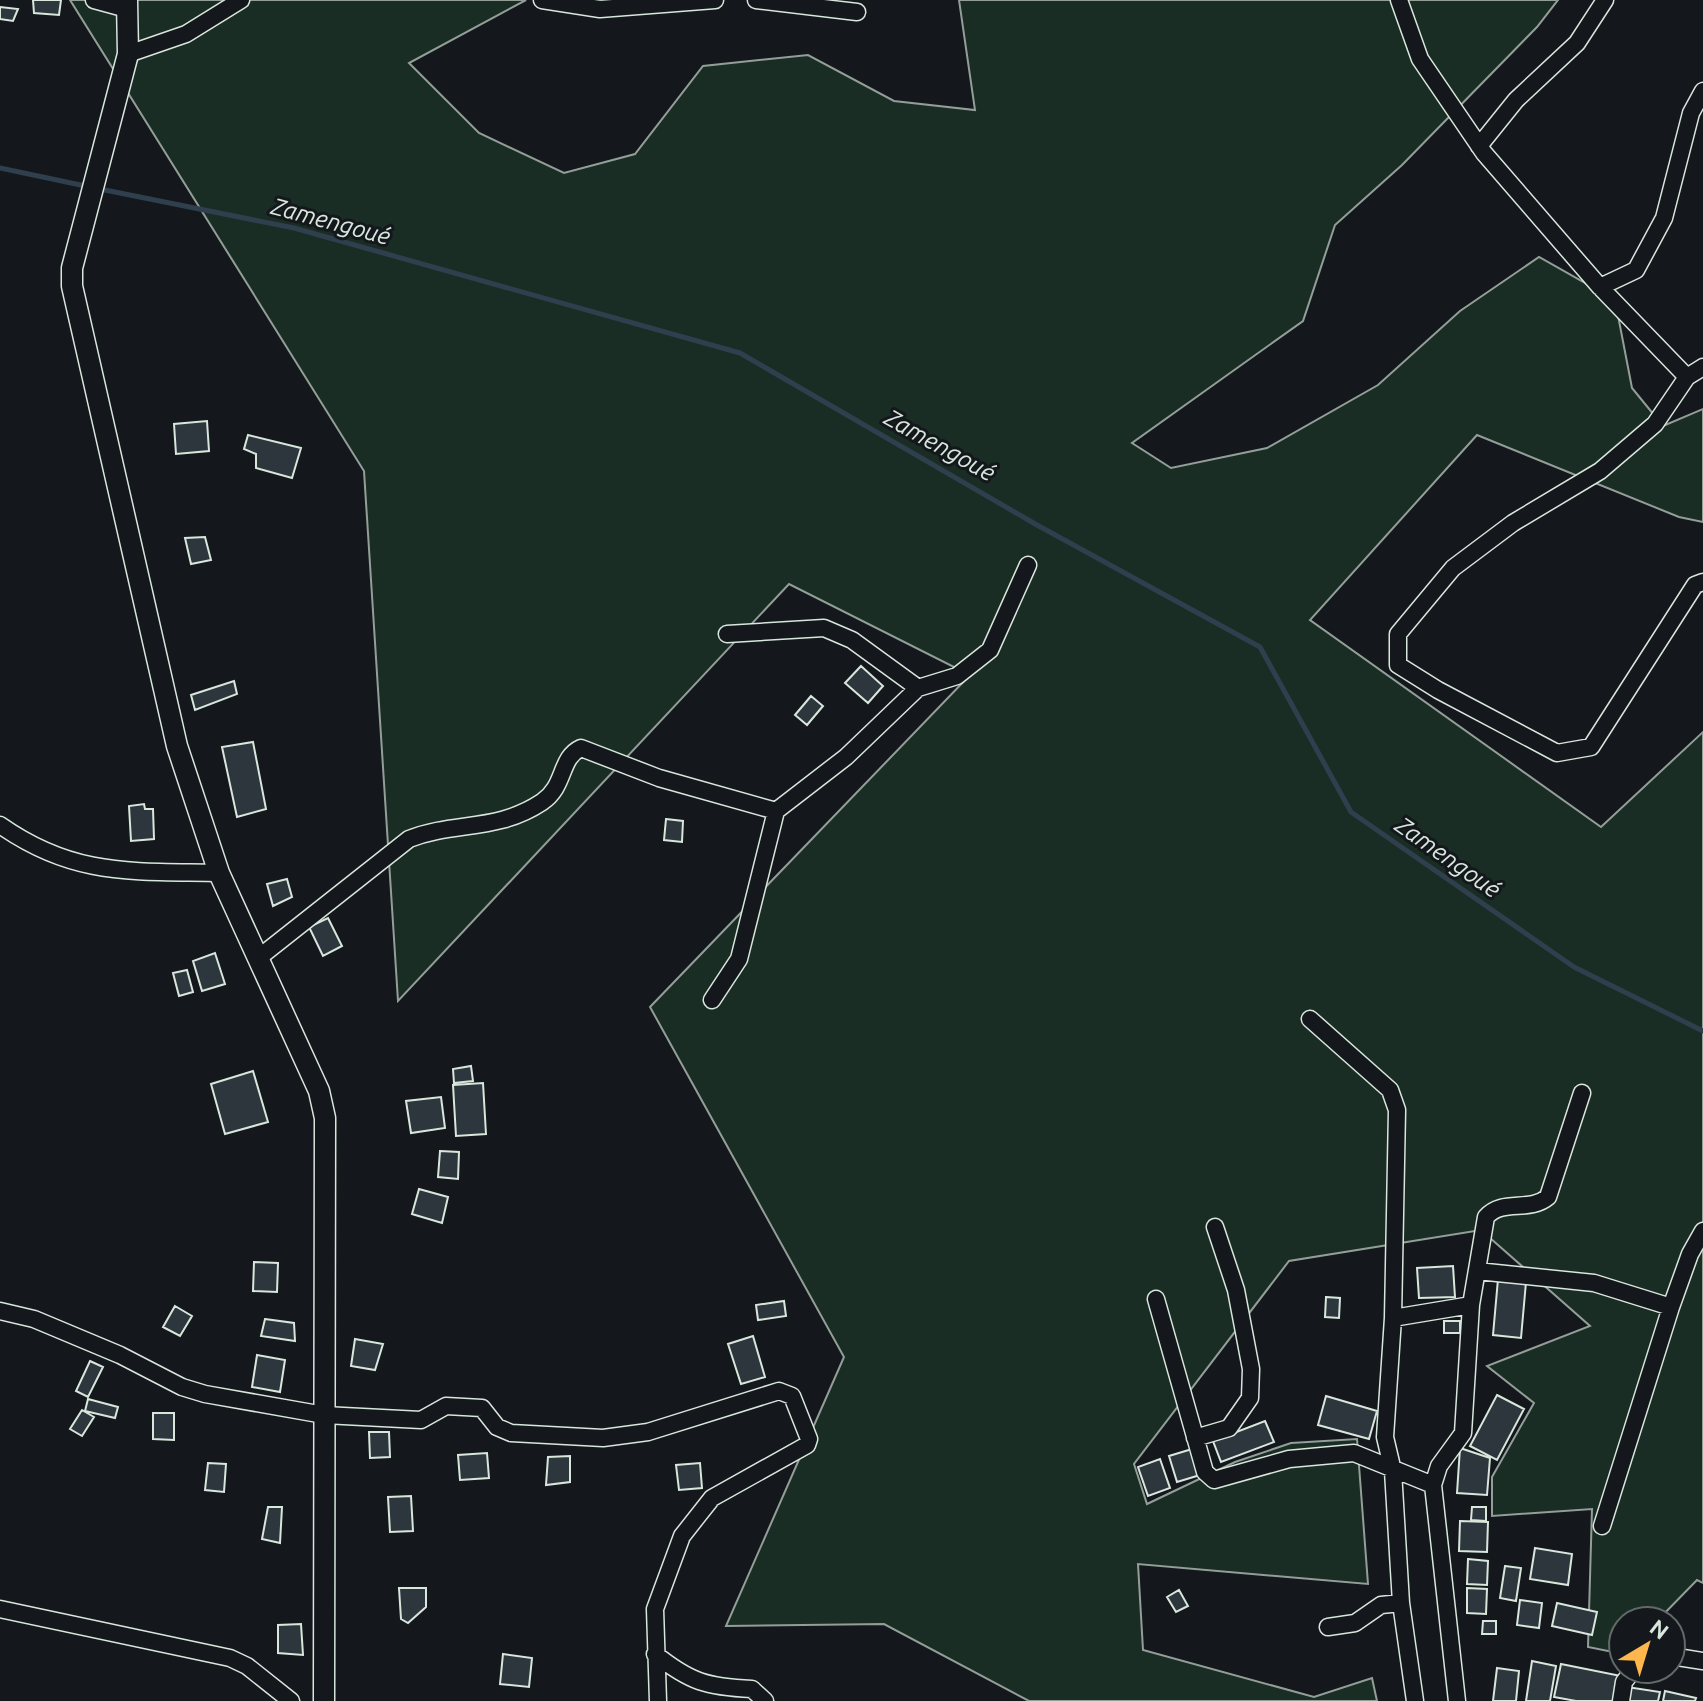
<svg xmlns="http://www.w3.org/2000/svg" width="1703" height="1701" viewBox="0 0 1703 1701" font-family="Ubuntu,sans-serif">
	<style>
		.green { fill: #1a2d24; stroke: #939e99; stroke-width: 2 }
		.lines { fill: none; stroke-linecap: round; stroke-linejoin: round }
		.stream { stroke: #2f3f4d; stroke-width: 5 }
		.building { fill: #2c363c; stroke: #d8e6dc; stroke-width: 2 }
		.minor-casing { stroke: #d8e6dc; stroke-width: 19 }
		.tertiary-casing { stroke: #d8e6dc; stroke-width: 23 }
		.minor { stroke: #14181c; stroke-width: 16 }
		.tertiary { stroke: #14181c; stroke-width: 20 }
		.labels { text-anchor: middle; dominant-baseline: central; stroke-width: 6; stroke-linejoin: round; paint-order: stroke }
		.water-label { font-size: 24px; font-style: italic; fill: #d8e6dc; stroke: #14181c }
	</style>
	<rect width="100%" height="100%" fill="#14181c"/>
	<path class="green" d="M70,0H526L409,63L479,133L564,173L635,154L703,66L808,55L894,101L975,110L959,0H1558L1537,27L1402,165L1335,225L1303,321L1132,443L1171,468L1267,448L1378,385L1460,311L1539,257L1615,300L1632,388L1663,426L1703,409V522L1679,517L1477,435L1310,620L1601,827L1703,732V1583L1697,1580L1657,1621H1623V1654L1588,1647L1592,1509L1492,1516V1477L1534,1403L1487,1366L1590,1326L1481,1230L1289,1261L1134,1464L1147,1504L1235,1462L1291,1443L1357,1439L1368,1584L1138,1564L1143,1650L1314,1697L1372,1678L1377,1701H1029L884,1624L726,1626L844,1357L650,1007L970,675L789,584L398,1001L364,471Z"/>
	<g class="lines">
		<path class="stream" d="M0,168L90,187
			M100,189L294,228L740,353L1037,525L1260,647L1351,812L1574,967L1703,1031"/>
	</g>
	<path class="building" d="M33,0H61L59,15L34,13Z
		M0,7L18,9L13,21L0,19Z
		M207,421L209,451L176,454L174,424Z
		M248,435L301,448L292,478L256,468V454L244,449Z
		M205,537L211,560L191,564L185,538Z
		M861,666L883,686L868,703L845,683Z
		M234,681L237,694L195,710L191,695Z
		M811,696L823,706L807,725L795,715Z
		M253,742L266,809L237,817L222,747Z
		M144,804L145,809H153L154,839L131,841L129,806Z
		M666,819L683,821L682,842L664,840Z
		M287,879L292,897L273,906L267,884Z
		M328,918L342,946L323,956L309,927Z
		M215,953L225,984L202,991L193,961Z
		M187,970L193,992L179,996L173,973Z
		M471,1066L473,1081L454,1083L453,1069Z
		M253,1071L268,1122L225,1134L211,1084Z
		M483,1083L486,1134L456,1136L453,1085Z
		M441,1097L445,1128L411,1133L406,1101Z
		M440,1151L459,1152L458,1179L438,1177Z
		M419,1189L448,1197L442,1223L412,1214Z
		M254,1262L278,1263L277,1292L253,1291Z
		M1453,1266L1455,1297L1419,1298L1417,1268Z
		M1498,1279L1526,1282L1521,1338L1493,1335Z
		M1326,1297L1340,1298L1339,1318L1325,1317Z
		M784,1301L786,1316L758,1320L756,1305Z
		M175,1306L192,1316L180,1336L163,1327Z
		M265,1319L294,1323L295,1341L261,1336Z
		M1444,1321H1460V1333H1444Z
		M753,1336L765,1377L741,1384L728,1344Z
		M355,1339L383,1344L375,1370L351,1366Z
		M257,1355L285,1360L280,1392L252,1387Z
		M90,1361L103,1367L88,1397L76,1391Z
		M1497,1395L1524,1409L1497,1460L1470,1446Z
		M1326,1396L1377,1411L1369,1439L1318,1425Z
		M88,1399L118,1407L115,1418L85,1411Z
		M82,1410L94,1417L82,1436L70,1429Z
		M153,1413H174V1440L153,1439Z
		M1265,1421L1274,1442L1221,1462L1213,1441Z
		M369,1432H389L390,1457L370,1458Z
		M1460,1448L1490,1458L1487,1495L1457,1493Z
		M1192,1449L1200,1475L1177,1482L1169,1456Z
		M487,1453L489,1478L460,1480L458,1455Z
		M570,1456V1482L546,1485L548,1457Z
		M1160,1459L1170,1488L1148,1496L1138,1467Z
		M208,1463L226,1464L224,1492L205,1490Z
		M700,1463L702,1488L679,1490L676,1465Z
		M411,1496L413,1531L390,1532L388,1497Z
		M268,1507H282L280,1543L262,1539Z
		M1472,1507H1486V1521L1471,1520Z
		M1460,1521L1488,1522L1487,1552L1459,1551Z
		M1535,1548L1572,1554L1568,1585L1530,1579Z
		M1468,1559L1488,1561L1487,1585L1467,1584Z
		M1505,1566L1521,1568L1516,1601L1500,1598Z
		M399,1588H426V1607L408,1623L401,1619Z
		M1467,1588L1487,1589L1486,1614L1467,1613Z
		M1179,1590L1188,1606L1176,1612L1167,1597Z
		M1520,1600L1542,1603L1539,1628L1517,1625Z
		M1557,1603L1597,1612L1592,1635L1552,1626Z
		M1483,1621H1496V1634H1482Z
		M301,1624L303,1655L278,1653V1625Z
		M503,1654L532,1658L529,1687L500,1684Z
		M1532,1661L1556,1666L1550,1701H1526Z
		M1561,1664L1621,1676L1616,1701H1576L1554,1697Z
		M1497,1668L1519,1671L1516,1701H1493Z
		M1627,1687L1660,1692L1658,1701H1624Z
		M1665,1691L1696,1698L1695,1701H1663Z"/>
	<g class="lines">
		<g class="minor-casing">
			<path id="minor" d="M94,0L127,9
				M542,0L600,9L715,0
				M756,0L857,12
				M1399,0L1420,59L1484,153L1600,287L1687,377
				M128,54L186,34L241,0
				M1479,146L1516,100L1577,43L1605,0
				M1600,287L1636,270L1664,218L1691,113L1703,91
				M1703,367L1687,377L1655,424L1600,471L1513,523L1453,568L1398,634V665L1438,690L1557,753L1591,747L1695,585L1703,582
				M727,634L824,628L852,640L918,688
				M0,825C74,877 132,871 219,873
				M257,959L409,839C455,821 497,832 542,802C566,786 559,758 581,748L659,778L776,811
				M712,1000L739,959L776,811L846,757L918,688L957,676L990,650L1028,565
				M1310,1019L1390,1090L1397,1110L1393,1318L1385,1437L1393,1471L1401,1603L1415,1701
				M1477,1271L1594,1283L1671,1307
				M1156,1299L1205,1472L1214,1480L1289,1459L1354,1453L1433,1485
				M0,1311L34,1319L120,1355L182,1387L205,1394L324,1415L421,1420L446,1406L482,1408L497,1427L511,1433L603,1438L648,1432L779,1391L792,1396L809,1439L807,1445L712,1498L682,1536L655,1609L658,1701
				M1393,1318L1471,1305
				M1195,1438L1229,1428L1250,1398L1251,1369L1236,1290L1215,1227
				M1602,1526L1671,1307L1690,1254L1703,1231
				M0,1609L230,1658L247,1666L291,1701
				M1328,1627L1355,1623L1381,1605L1401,1603
				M655,1654C690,1682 707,1687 752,1689L765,1701
				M1671,1656L1703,1661
				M1457,1701L1433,1485L1439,1466L1463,1433L1471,1305L1486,1217C1503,1198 1529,1213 1548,1197L1582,1093
				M1621,1701L1624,1682L1634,1669"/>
		</g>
		<g class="tertiary-casing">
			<path id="tertiary" d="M127,0L128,54L72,268V286L177,746L219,873L319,1091L325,1118L324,1701"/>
		</g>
		<use href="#minor" class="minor"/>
		<use href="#tertiary" class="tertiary"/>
	</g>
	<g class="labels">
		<g class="water-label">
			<text transform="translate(331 221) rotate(15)">Zamengoué</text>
			<text transform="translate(940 445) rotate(29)">Zamengoué</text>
			<text transform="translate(1448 857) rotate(35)">Zamengoué</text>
		</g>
	</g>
	<g transform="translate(1647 1645) rotate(38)"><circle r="38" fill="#14181c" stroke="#626a69" stroke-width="2"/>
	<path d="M0-6L14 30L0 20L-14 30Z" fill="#ffb74d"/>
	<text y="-12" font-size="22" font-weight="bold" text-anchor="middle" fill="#d8e6dc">N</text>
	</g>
</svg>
